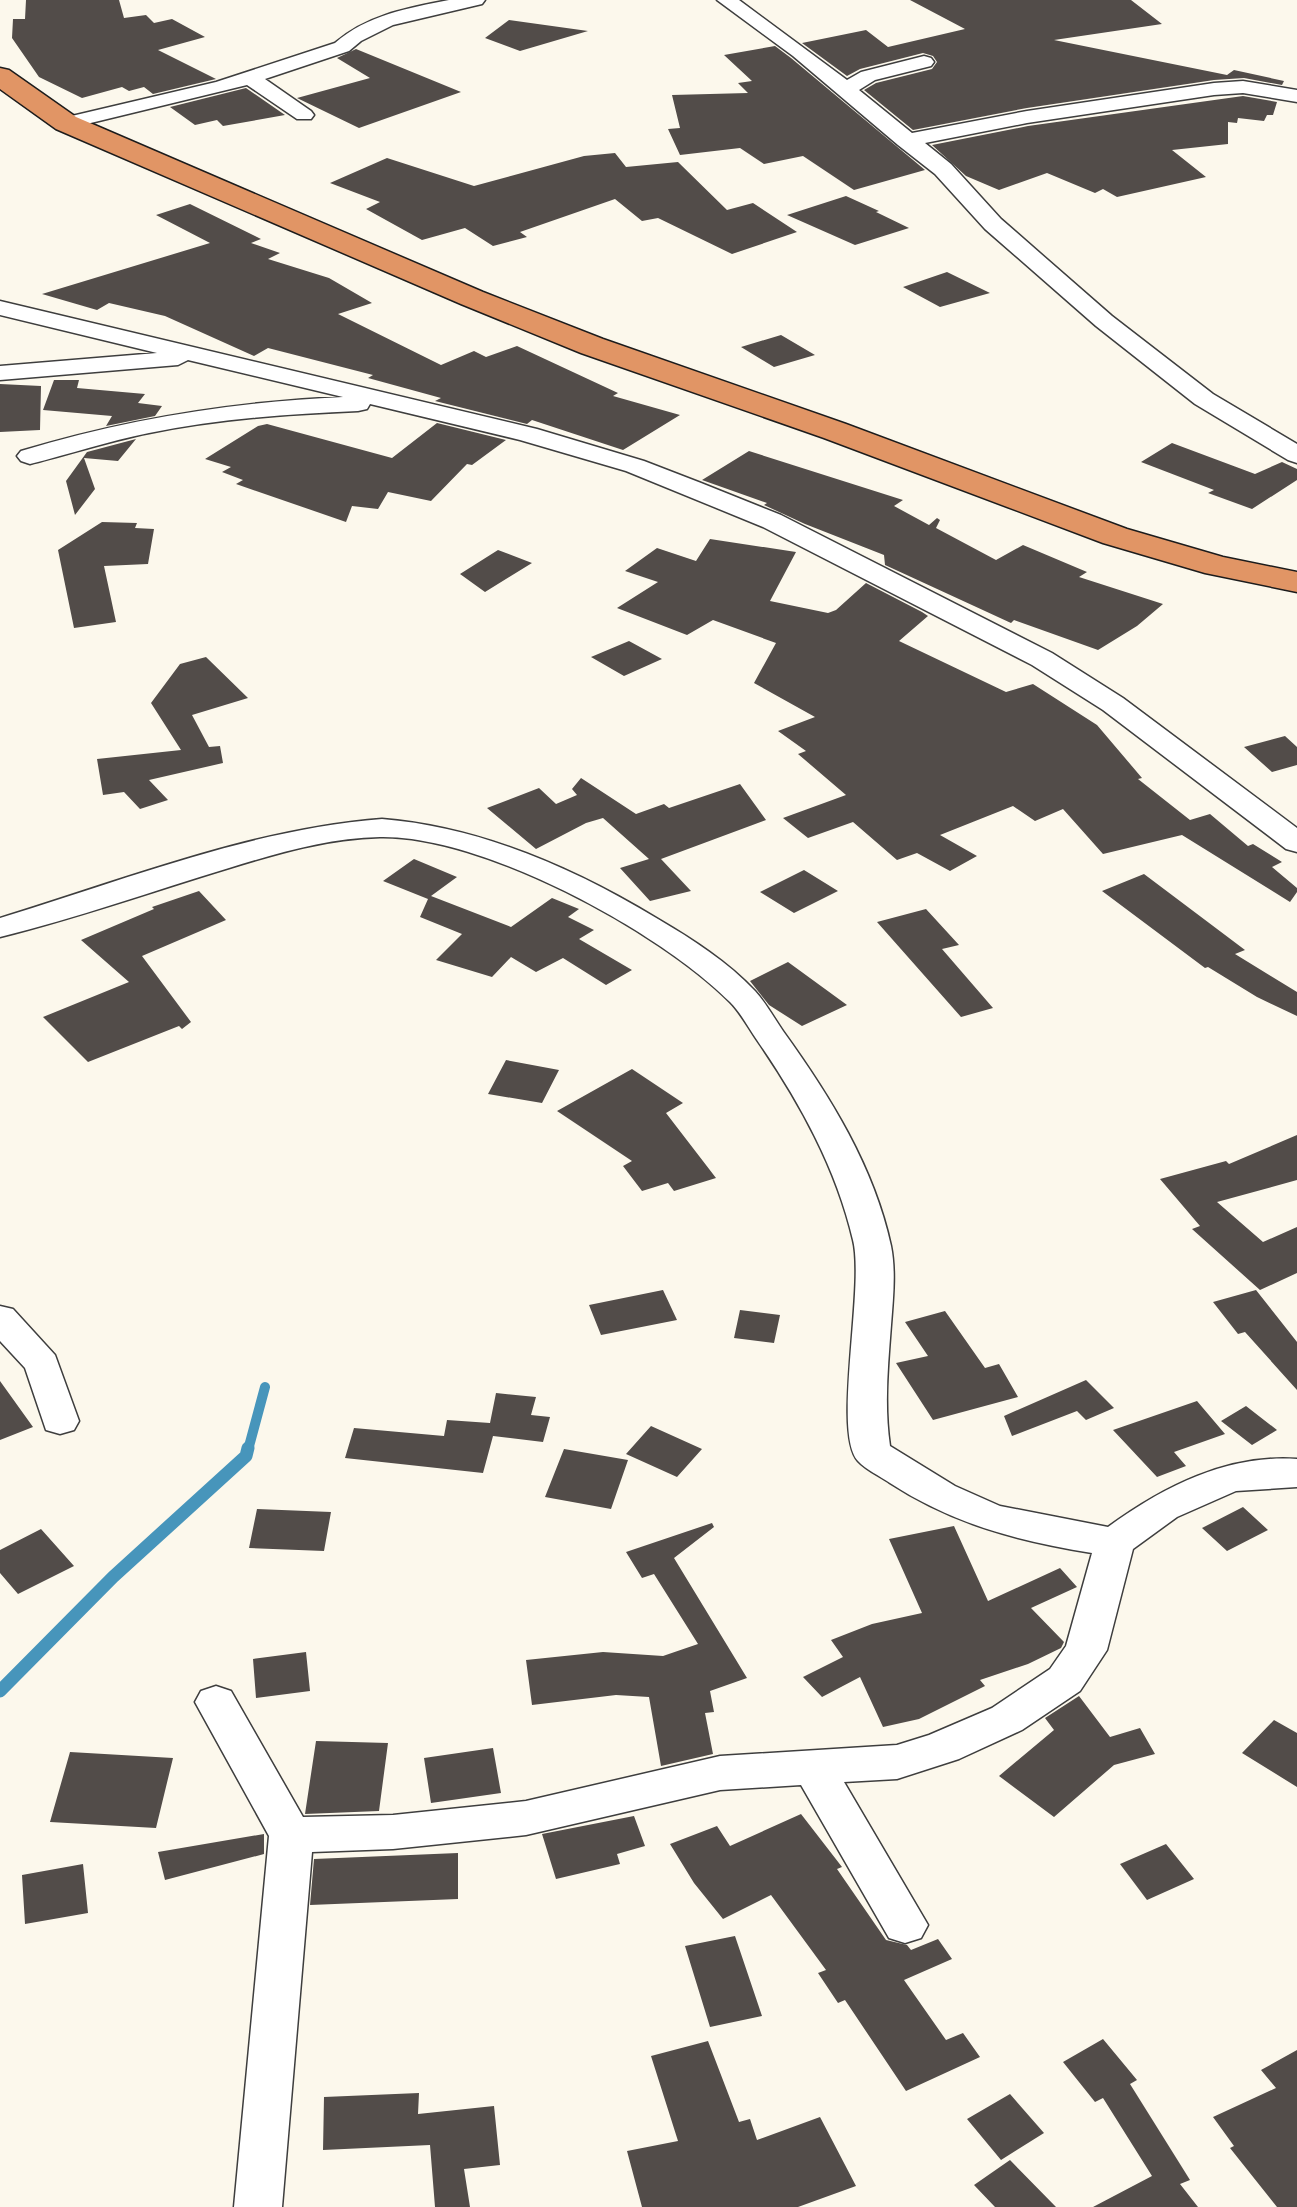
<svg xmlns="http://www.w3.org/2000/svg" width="1297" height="2207" viewBox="0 0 1297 2207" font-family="'Times New Roman',serif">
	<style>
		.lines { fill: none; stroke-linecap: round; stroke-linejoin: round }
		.stream-far1 { stroke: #4795bb; stroke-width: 10 }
		.stream { stroke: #4795bb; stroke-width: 13 }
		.building { fill: #524c49 }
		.minor-casing { stroke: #3e3e3e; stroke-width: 3 }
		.highway-casing { stroke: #1c1c1c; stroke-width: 3 }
		.minor { fill: #fff; fill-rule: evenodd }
		.highway { fill: #e19565; fill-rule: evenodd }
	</style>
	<rect width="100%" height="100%" fill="#fcf8ec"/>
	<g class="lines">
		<path class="stream-far1" d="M248,1450L265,1387"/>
		<path class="stream" d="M0,1691L113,1577L246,1456L248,1448"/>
	</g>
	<path class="building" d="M26,0H119L124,18L146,15L154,23L172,19L205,37L158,50L216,79L153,94L144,87L129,91L122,87L82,98L39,77L12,38L13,19H25Z
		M910,0H1131L1162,24L1054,40L1227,75L1234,70L1284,81L1282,85L1244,78L1214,80L1027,108L913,130L864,90L876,83L932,69L937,62L933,56L923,53L860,69L847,76L802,43L866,30L888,47L965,29Z
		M509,20L588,31L520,51L485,38Z
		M775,46L791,58L925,170L854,190L803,156L764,164L740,148L680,155L668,129L680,128L672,95L748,93L738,83L752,81L724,55Z
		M356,49L461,92L359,128L297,98L370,78L337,58Z
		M246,88L285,115L223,126L217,120L195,125L170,107Z
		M1243,96L1277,102L1273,115H1267L1264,121L1238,118L1237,123L1228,122V144L1172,150L1206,177L1117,197L1103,189L1095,193L1047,173L999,190L966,176L932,145L1028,126Z
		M615,153L626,167L678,162L727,210L753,203L797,232L732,254L658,218L642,221L615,199L520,232L527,237L493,246L465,228L422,240L366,209L380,202L330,183L387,158L474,186L584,156Z
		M846,196L879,211L876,212L909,228L855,245L787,215Z
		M190,204L261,239L251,243L280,253L268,259L329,278L372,303L338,314L441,365L474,351L486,357L517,346L618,393L613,396L680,415L623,450L532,420L527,424L435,401L441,398L368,378L373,375L268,348L254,356L165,316L109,303L97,310L42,294L210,243L156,215Z
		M947,272L990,293L940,307L903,287Z
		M781,335L815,355L774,367L741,347Z
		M54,380H79L77,388L145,394L138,403L162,406L155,416L106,426L112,416L43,410Z
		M0,384L41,386L40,430L0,432Z
		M437,423L506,440L472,465L467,464L431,501L388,492L378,509L352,506L346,522L236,484L243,480L222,472L231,467L205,459L258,426L267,424L392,458Z
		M136,439L118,461L84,458L95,489L75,515L66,481L87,452Z
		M1172,443L1255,474L1282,462L1297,469V480L1252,509L1208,493L1214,490L1141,462Z
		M749,451L903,500L894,506L929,525L937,518L940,520L936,528L996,560L1023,545L1087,572L1079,577L1163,604L1137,626L1098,650L1014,620L1011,623L885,565L884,555L805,524L764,505L767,503L702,480Z
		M102,522L137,523L135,528L154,529L148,564L104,566L116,622L74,628L58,550Z
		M710,539L796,552L770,601L828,613L836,610L866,583L922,612L928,616L899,641L1006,692L1033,684L1097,725L1142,778L1138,779L1190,820L1210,814L1248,846L1253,844L1282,862L1272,867L1297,888V892L1290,902L1182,835L1103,854L1063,809L1035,821L1013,806L940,835L977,856L950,871L917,853L897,860L853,822L808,838L783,818L846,795L798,754L806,751L778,731L815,717L754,683L776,643L713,620L687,635L617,608L658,582L625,571L657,548L696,561Z
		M498,550L532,563L485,592L460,574Z
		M629,641L662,659L624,676L591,657Z
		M206,657L248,698L192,715L209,747L220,746L223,763L149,780L168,800L140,809L124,792L103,795L97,759L181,750L151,703L180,664Z
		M1285,736L1297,747V765L1272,772L1244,747Z
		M581,778L636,814L664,804L669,808L740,784L766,820L661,859L691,891L650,901L620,868L649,859L603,818L586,823L536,849L487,808L539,788L556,804L577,795L572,789Z
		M414,859L457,877L431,896L511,927L552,898L579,909L568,917L594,930L579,939L632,970L606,985L563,958L536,972L511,957L492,977L436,960L462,934L420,917L428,899L383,881Z
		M804,870L838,891L794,913L760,892Z
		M1144,874L1245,950L1235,954L1297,992V1016L1257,997L1208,967L1205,968L1102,891Z
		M199,891L226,920L142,956L191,1022L182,1029L179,1026L88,1062L43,1017L129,982L81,940L154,909L152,907Z
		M926,909L959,945L942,949L993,1008L961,1017L877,922Z
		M788,962L847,1005L802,1026L769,1005L750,981Z
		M506,1060L559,1070L542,1103L488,1094Z
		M632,1069L683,1103L666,1113L716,1178L674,1191L668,1183L642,1191L623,1166L632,1161L557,1111Z
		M1297,1135V1180L1217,1202L1263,1242L1297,1227V1273L1260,1290L1192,1229L1200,1226L1160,1179L1226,1161L1229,1164Z
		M663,1290L677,1320L601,1335L589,1305Z
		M1256,1290L1297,1342V1390L1245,1332L1238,1334L1213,1302Z
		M740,1310L780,1315L774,1343L734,1338Z
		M945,1311L985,1368L999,1364L1018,1397L933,1420L896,1363L928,1356L905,1322Z
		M1086,1380L1114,1408L1086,1420L1077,1411L1012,1436L1004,1416Z
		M0,1381L33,1427L0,1440Z
		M496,1393L536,1397L531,1415L550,1417L543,1442L493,1436L483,1473L345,1458L354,1428L444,1436L447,1420L490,1423Z
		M1197,1401L1225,1434L1174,1452L1186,1466L1157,1477L1113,1430Z
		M1246,1406L1277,1430L1252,1445L1221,1421Z
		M651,1426L702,1449L677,1477L626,1454Z
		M564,1449L628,1460L611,1509L545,1497Z
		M1243,1507L1268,1530L1227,1551L1202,1528Z
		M257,1509L331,1512L324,1551L249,1548Z
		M712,1523L714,1527L674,1558L747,1678L710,1691L714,1712L705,1713L713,1754L661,1766L649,1697L616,1695L532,1705L526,1660L603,1652L663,1656L698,1644L654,1574L642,1578L626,1552Z
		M954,1526L988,1601L1060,1568L1077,1587L1031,1608L1064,1642L1061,1648L1028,1664L980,1680L985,1686L919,1719L883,1727L860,1677L822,1697L803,1677L843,1657L831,1640L872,1624L922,1613L889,1539Z
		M41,1529L74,1566L18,1594L0,1573V1550Z
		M306,1652L310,1691L256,1698L253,1659Z
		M1079,1696L1110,1737L1140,1728L1155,1754L1114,1765L1054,1817L999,1776L1054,1730L1045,1718Z
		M1274,1720L1297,1733V1787L1242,1753Z
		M316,1741L388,1743L379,1811L305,1814Z
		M493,1748L501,1793L431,1803L424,1758Z
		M70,1752L173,1758L156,1828L50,1822Z
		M801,1814L842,1867L837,1869L886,1940L907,1945L911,1950L938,1939L952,1959L904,1980L946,2040L963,2033L980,2057L906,2091L845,2000L838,2003L818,1973L826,1970L771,1895L723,1919L694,1883L670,1844L717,1826L730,1846Z
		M634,1816L645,1846L617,1854L620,1864L556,1879L542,1834Z
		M264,1834V1854L165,1880L158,1852Z
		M1166,1844L1194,1879L1147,1900L1120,1864Z
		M458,1853V1899L310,1905L314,1859Z
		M83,1864L88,1913L25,1924L22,1875Z
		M735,1936L762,2016L710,2027L685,1946Z
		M1103,2039L1137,2080L1130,2084L1190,2180L1180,2184L1198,2207H1093L1152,2176L1103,2098L1095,2102L1063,2062Z
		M708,2041L739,2122L750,2119L757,2140L820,2117L856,2186L798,2207H642L627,2151L678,2141L651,2056Z
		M1297,2050V2207H1277L1230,2148L1234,2146L1213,2117L1276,2088L1261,2070Z
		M419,2093L418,2114L494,2106L500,2165L464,2169L470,2207H435L430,2145L323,2150L324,2097Z
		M1010,2094L1044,2133L1001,2160L967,2119Z
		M1010,2160L1056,2207H995L974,2185Z"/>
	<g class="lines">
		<g class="minor-casing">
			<path id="minor" d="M449,0H485L482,4L393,25L361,41L349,51L265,79L311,111L314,115L311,119H297L247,85L66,129L56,123L59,119L216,82L335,43C367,15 408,8 449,0Z
				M717,0H739L847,80L861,72L924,56L931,58L934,62L931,66L875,80L859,90L912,133L1027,111L1214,83L1243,81L1297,90V102L1243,93L1214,95L1027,123L925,143L951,164L1001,219L1112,316L1213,394L1297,444V463L1288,460L1195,404L1096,326L985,229L935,174L898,145L793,56Z
				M0,301L537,429L644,461L701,483L781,515L1052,653L1123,698L1297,828V852L1286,849L1103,710L1032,665L763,527L626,471L520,440L370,404L367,409L358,411C288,414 218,419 149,433C109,441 70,454 30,464L21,461L17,456L21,451C127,419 233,402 343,397L188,360L178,365L0,380V366L157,353L0,315Z
				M382,819C481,827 574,868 658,919C692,939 728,962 755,991C766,1003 774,1018 783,1031C830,1096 874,1167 891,1246C896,1271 893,1299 891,1325C888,1365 884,1405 890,1446L955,1486L1000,1506L1108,1527C1163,1487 1227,1454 1297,1459V1487L1236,1491L1177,1517L1133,1549L1107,1650L1080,1691L1022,1730L959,1759L897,1779L844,1782L928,1925L921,1938L905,1943L889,1938L801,1785L720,1790L526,1835L393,1849L312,1852L282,2207H234L269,1836L195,1702L201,1691L216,1686L231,1691L303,1817L393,1815L526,1801L720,1756L897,1745L929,1735L992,1708L1050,1669L1066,1646L1092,1553C1018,1541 953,1524 890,1483C880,1476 866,1470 858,1461C832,1433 865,1287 853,1240C836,1167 799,1101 757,1040C748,1027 741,1013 730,1002C658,930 482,835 380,837C328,838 278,853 229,868C153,891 77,918 0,937V918C124,880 252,829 382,819Z
				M0,1306L13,1309L55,1355L79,1421L74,1430L60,1434L46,1430L25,1368L0,1341Z"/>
		</g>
		<g class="highway-casing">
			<path id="highway" d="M0,68L9,70L76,117L483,292L603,339L846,424L1127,529L1223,557L1297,572V592L1205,573L1103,543L824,438L581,353L461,304L56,129L0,89Z"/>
		</g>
		<use href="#minor" class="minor"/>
		<use href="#highway" class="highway"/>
	</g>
</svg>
